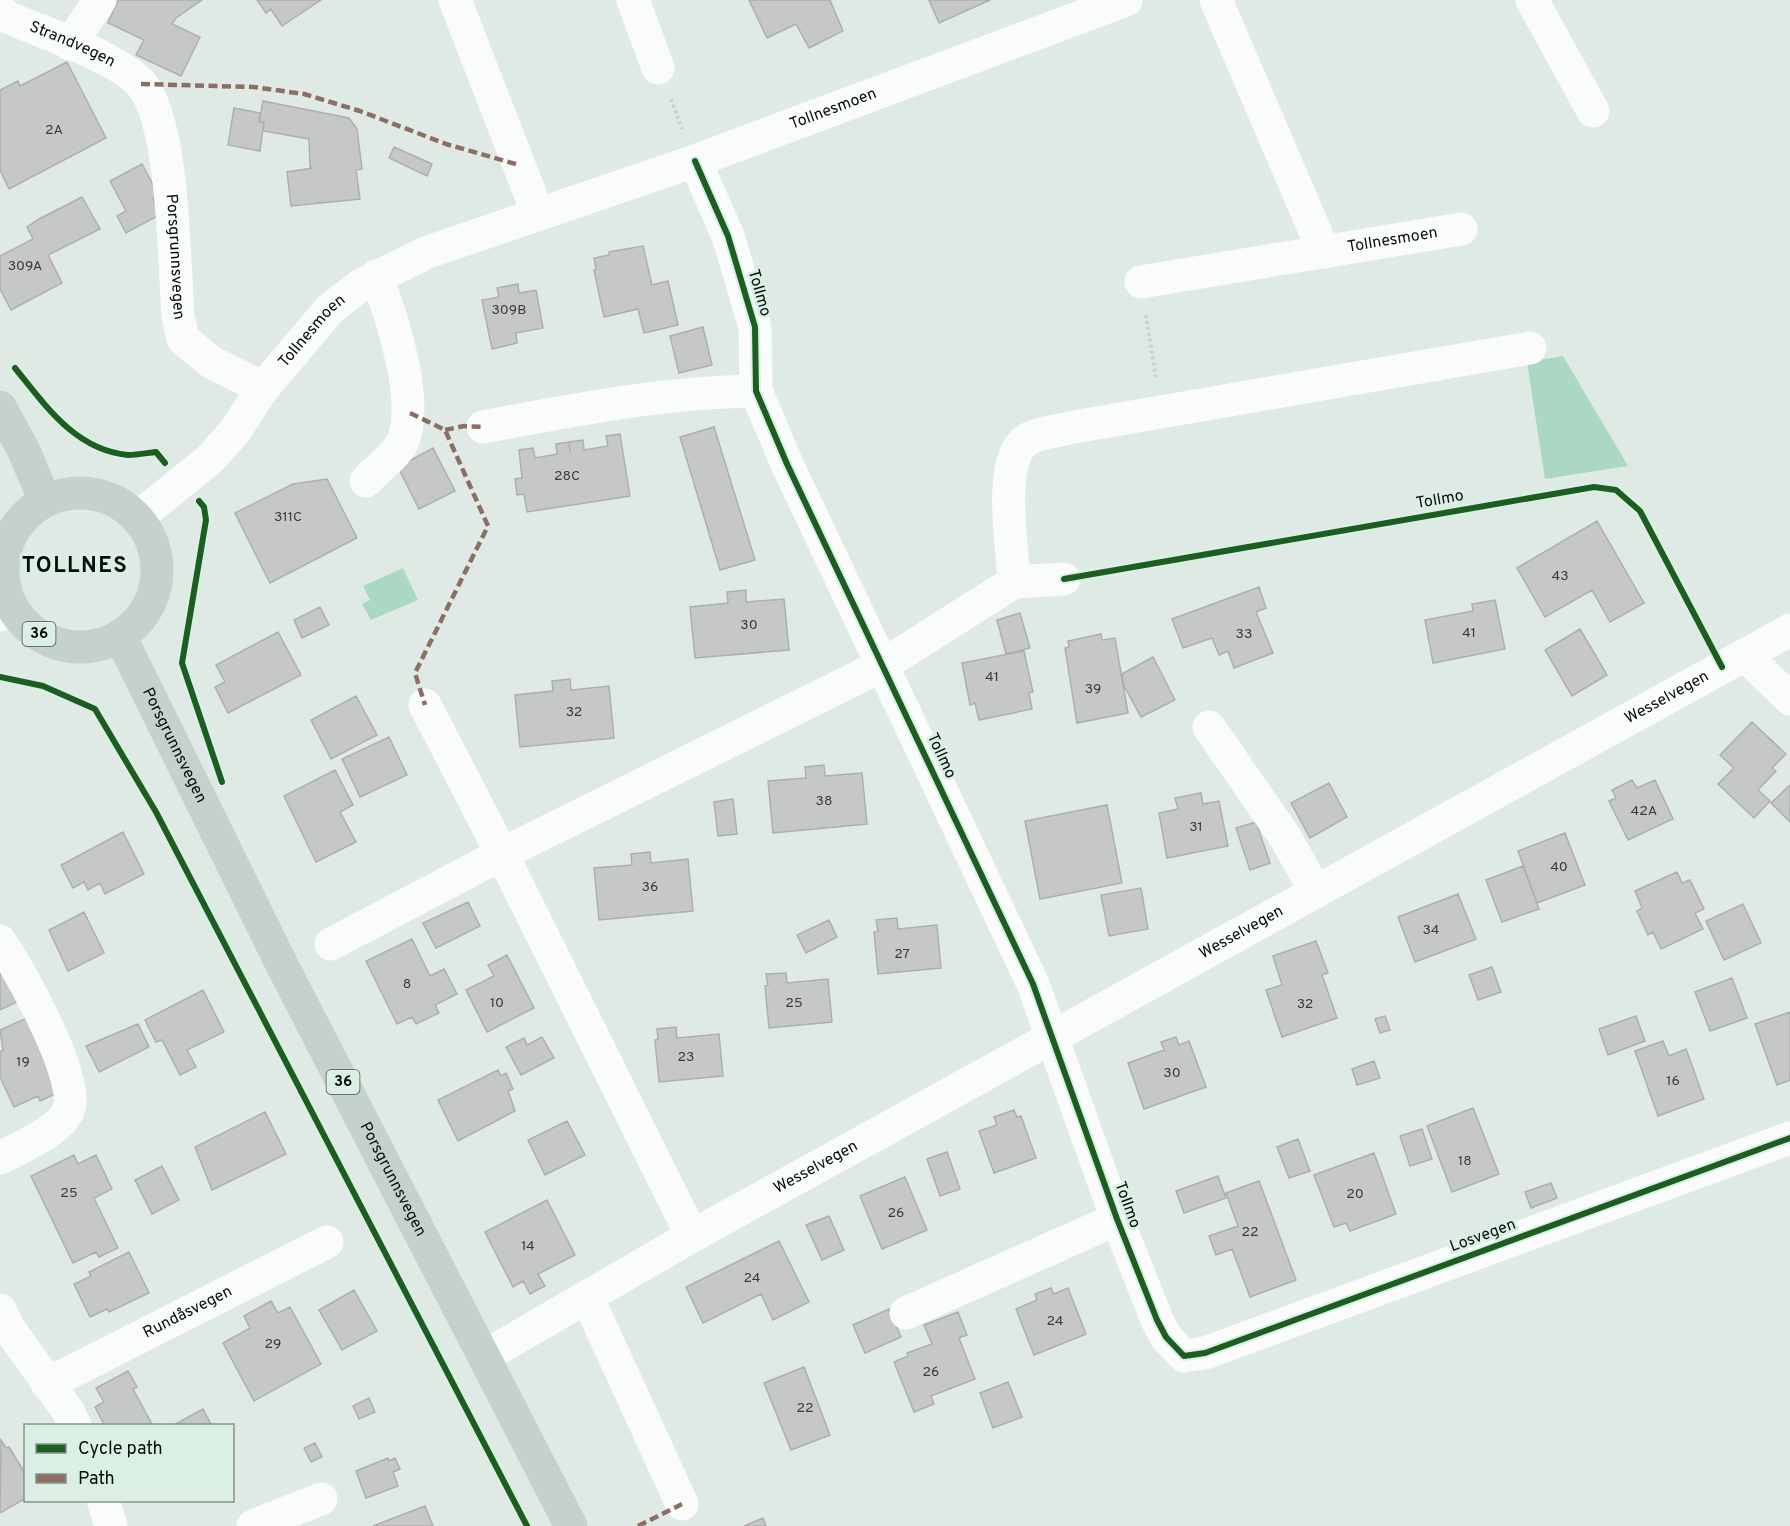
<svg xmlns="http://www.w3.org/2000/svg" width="1790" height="1526" viewBox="0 0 1790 1526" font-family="Overpass,sans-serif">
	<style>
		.green { fill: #abd8c3 }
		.building { fill: #c6c7c7; stroke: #adafaf; stroke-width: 1.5 }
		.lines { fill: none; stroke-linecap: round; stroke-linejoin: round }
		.path { stroke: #cdd0cf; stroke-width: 4; stroke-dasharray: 3 3; stroke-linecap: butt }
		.minor { stroke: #fafcfb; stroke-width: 33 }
		.highway { stroke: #c4d1cc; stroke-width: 33 }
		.quiet { stroke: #8d6e63; stroke-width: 4.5; stroke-dasharray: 9 4.5; stroke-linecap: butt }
		.cycleway-casing { stroke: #dbefe5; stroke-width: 10 }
		.cycleway { stroke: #1b5e20; stroke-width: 6 }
		.labels { text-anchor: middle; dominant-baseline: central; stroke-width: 6; stroke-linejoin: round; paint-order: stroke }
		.number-label { font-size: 14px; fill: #373c39 }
		.shield { fill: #dbefe5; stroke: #47514c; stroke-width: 1.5 }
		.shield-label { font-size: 15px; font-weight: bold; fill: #070d0a }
		.street-label { font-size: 16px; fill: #070d0a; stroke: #dbefe5 }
		.district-label { font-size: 22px; font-weight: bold; letter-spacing: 1.5px; fill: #070d0a; stroke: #dbefe5 }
	</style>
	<rect width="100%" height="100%" fill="#e0eae5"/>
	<path class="green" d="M1563,356L1628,466L1545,479L1527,362Z
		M403,568L418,600L371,620L362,604L370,600L363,586Z"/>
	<path class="building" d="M118,0H202L176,18L172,24L200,37L181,76L136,55L144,40L108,23Z
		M257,0H321L282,26L271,9L266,13Z
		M749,0H830L843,31L809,48L796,24L767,38Z
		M929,0H990L939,23Z
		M67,62L106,138L9,189L0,170V90L18,81L20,86Z
		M263,101L349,118L357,129L362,169L356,170L360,199L291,206L287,172L313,168L310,167L309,139L263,131L264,122H259Z
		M234,108L260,113L259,122H264L260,151L228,145Z
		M394,147L432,164L427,176L389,158Z
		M142,164L159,196L153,199L161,214L126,233L117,216L126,211L110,181Z
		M82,197L100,229L48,255L62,283L11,310L0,289V256L33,239L27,227L39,219Z
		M643,246L652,285L668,281L678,325L644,333L638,309L604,317L594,270L596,269L594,258L609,255V252Z
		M518,284L519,293L536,290L543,328L516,333L517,343L492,349L482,300L499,297L497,288Z
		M703,327L712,365L679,373L670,336Z
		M714,427L755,560L720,570L680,437Z
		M620,434L630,496L527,512L524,494L517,495L515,479L522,478L519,450L533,448L535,458L557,454L556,444L569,442L570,452L569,442L583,440L584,450L608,446L606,436Z
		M433,448L455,491L419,509L398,467Z
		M327,479L357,538L270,583L235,513L293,484Z
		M1597,521L1644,603L1610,622L1592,590L1545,617L1517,568Z
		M1259,587L1266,608L1256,612L1273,653L1234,668L1228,651L1219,655L1212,638L1183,648L1172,619Z
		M746,590V602L784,599L789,650L695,658L690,607L728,603L727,592Z
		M1495,600L1505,649L1433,663L1425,620L1473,611L1472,604Z
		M320,607L329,625L302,638L294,620Z
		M1020,613L1030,648L1006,654L997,620Z
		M1580,629L1607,675L1572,696L1545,650Z
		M278,632L301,675L228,713L215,687L225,682L216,665Z
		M1101,634L1102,640L1115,638L1128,713L1077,723L1065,648L1069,647L1068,641Z
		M1024,651L1033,692L1029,693L1032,709L979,720L975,703L970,705L962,663Z
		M1153,657L1175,700L1141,717L1124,686L1122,674Z
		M570,679L571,690L609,686L614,738L520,747L515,695L553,691L552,681Z
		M356,696L377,735L331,759L311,720Z
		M1752,722L1786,754L1772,768L1776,771L1758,790L1770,801L1754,818L1718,784L1734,768L1720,755Z
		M389,737L407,775L360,797L342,759Z
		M824,765L825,776L862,773L867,824L773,833L768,781L806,778L805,767Z
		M335,770L353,805L340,812L356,842L316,862L284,796Z
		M1632,780L1637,788L1655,780L1673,819L1628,840L1609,801L1616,798L1612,790Z
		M1329,783L1347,817L1310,838L1291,803Z
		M1790,785V822L1771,803Z
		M1201,793L1203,804L1219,801L1228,846L1167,858L1159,813L1178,809L1175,798Z
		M733,799L737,834L718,836L714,802Z
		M1107,805L1122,883L1040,899L1025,821Z
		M1256,822L1270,863L1250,870L1236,828Z
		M123,832L144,874L105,894L100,883L88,890L84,882L73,888L61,865Z
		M1565,833L1585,885L1537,903L1518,851Z
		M650,852L651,863L688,859L693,911L599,920L594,868L632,865L631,854Z
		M1523,866L1539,909L1502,922L1486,880Z
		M1677,872L1682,883L1690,880L1704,909L1695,913L1703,929L1661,949L1653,932L1648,935L1637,911L1642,908L1635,891Z
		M1141,888L1148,929L1109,936L1101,895Z
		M1458,894L1476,939L1415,962L1398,917Z
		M468,902L480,926L436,948L423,923Z
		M1743,904L1761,943L1724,960L1706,921Z
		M84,912L104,953L68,971L49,930Z
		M897,918L898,929L937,925L941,968L878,974L874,932L878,931L876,920Z
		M829,920L837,937L806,953L797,935Z
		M412,939L430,976L444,969L457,994L435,1005L439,1013L416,1024L412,1017L397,1024L366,961Z
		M1316,941L1328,973L1322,975L1337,1018L1282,1037L1266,990L1282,985L1273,956Z
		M507,955L534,1008L487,1032L466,990L494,976L488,965Z
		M0,965L17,1002L0,1010Z
		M1492,967L1501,992L1478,1000L1469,975Z
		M786,973L787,983L828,979L832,1022L769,1028L765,986L768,985L766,974Z
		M1732,978L1747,1018L1710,1031L1695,992Z
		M203,990L224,1032L187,1050L196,1067L180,1075L162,1040L156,1042L145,1020Z
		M1790,1012V1080L1777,1085L1755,1024Z
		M1385,1016L1390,1030L1380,1033L1375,1019Z
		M1636,1016L1645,1041L1608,1055L1599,1029Z
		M29,1017L57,1093L40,1101L38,1096L14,1107L0,1077V1052L3,1050L0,1030Z
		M138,1024L149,1047L99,1072L86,1046Z
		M676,1027L677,1038L719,1034L723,1076L659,1082L655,1040L658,1039L657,1029Z
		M542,1037L554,1058L521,1075L506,1047L524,1038L527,1045Z
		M1176,1037L1179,1045L1189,1041L1206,1087L1144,1109L1128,1063L1164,1050L1161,1042Z
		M1663,1041L1669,1056L1686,1049L1704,1099L1658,1116L1635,1051Z
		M1374,1061L1380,1078L1357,1085L1352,1069Z
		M498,1070L501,1076L506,1073L513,1089L508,1091L515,1111L458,1141L438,1100Z
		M1473,1108L1499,1174L1452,1192L1427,1126Z
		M1014,1110L1017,1117L1021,1116L1036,1158L994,1173L979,1131L997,1125L994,1117Z
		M265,1112L286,1154L212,1190L195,1147Z
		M567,1121L585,1155L545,1175L528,1140Z
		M1422,1129L1432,1159L1410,1166L1400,1136Z
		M1298,1139L1310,1171L1289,1178L1277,1147Z
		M947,1152L960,1189L940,1196L927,1159Z
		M1374,1153L1396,1214L1350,1231L1346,1223L1334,1227L1314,1175Z
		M74,1155L78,1164L96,1155L112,1189L94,1198L118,1248L99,1257L96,1252L73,1263L31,1176Z
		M162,1166L179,1200L152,1214L135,1180Z
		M1218,1176L1226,1198L1184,1213L1176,1191Z
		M905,1177L927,1230L882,1249L860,1196Z
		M1259,1181L1296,1280L1250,1297L1232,1249L1216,1255L1209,1236L1238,1226L1226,1193Z
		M1551,1183L1557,1198L1531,1208L1525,1192Z
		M547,1200L575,1255L538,1274L545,1286L530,1294L523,1281L513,1287L485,1232Z
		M829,1216L844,1250L822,1260L806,1225Z
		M779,1241L809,1302L773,1320L761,1294L703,1323L686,1287Z
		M129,1252L149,1293L109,1312L107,1309L90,1317L74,1284L91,1276L89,1272Z
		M1051,1288L1054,1294L1068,1288L1086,1334L1034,1355L1016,1309L1037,1300L1035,1294Z
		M354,1290L377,1331L342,1350L319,1310Z
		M271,1301L278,1313L290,1307L321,1364L254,1401L223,1343L250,1328L244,1316Z
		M889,1309L901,1337L865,1353L853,1325Z
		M958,1312L967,1335L959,1338L975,1379L931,1396L934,1404L914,1412L894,1362L908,1356L907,1353L932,1344L924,1325Z
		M804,1367L830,1435L791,1450L764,1383Z
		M128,1371L137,1387L133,1389L153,1426H105L95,1407L104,1402L96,1388Z
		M1008,1382L1022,1417L993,1428L980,1393Z
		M369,1398L375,1412L359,1419L353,1406Z
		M203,1409L212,1426H172Z
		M1,1440L6,1448L9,1447L26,1475V1498L0,1513Z
		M315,1443L322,1457L311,1462L304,1448Z
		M388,1458L389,1461L395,1458L400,1469L393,1472L398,1486L366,1498L356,1471Z
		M425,1506L433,1526H373Z
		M763,1518L766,1526H744Z"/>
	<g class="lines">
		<path class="path" d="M671,99L682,129
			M1146,315L1156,379"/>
		<g class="minor">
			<path d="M455,0L538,214"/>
			<path d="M633,0L658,68"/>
			<path d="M1216,0L1324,252"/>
			<path d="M1532,0L1593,111"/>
			<path id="s1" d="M0,11L7,17C41,32 120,58 142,85C174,125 174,261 178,315L183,339L211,362L263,388"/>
			<path d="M70,44L100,0"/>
			<path d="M695,161L728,236L755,327L756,391L787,464L1033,984L1117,1219L1157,1320L1166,1337L1184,1356L1205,1353L1790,1138"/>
			<path id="s2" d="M1141,282L1461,229"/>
			<path d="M483,427C573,410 664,392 756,391"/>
			<path d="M366,481C376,470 390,460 399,448C424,412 391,314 376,276"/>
			<path id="s3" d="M137,518L209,460L235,431L263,388L330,309L361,285L428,252L695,161L1126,0"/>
			<path d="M1014,582C1013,549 996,457 1028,439C1040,432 1060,431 1074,427L1530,348"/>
			<path d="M0,615L13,608"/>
			<path d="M1745,655L1790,699"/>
			<path d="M425,705L502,854L692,1236"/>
			<path d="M1209,727L1285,837L1316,892"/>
			<path d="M0,941C19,970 79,1075 69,1108C63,1130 19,1148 0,1158"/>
			<path d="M331,944L502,854L883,665L1014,582L1064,579"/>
			<path d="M587,1297L682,1504"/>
			<path d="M0,1310L8,1327L68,1411L75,1426"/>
			<path d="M906,1313L1117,1219"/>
			<path id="s4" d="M485,1356L692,1236L1790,630"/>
			<path id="s5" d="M47,1384L327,1242"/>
			<path d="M103,1500L111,1526"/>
			<path d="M253,1526L321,1499"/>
		</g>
		<g class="highway">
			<path d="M0,407L24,451L45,501"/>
			<circle cx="80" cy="570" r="77"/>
			<path id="s6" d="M120,636L282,965L571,1526"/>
		</g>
		<path class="quiet" d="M141,84L254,87L304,94L360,111L446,144L519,165
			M410,413L445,430L488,526L415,673L425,705
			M445,430L464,426L483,427
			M638,1526L682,1504"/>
		<g class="cycleway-casing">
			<path id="cycleway" d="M695,161L728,236L755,327L756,391L787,464L1033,984L1117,1219L1157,1320L1166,1337L1184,1356L1205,1353L1790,1138
				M15,368C45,405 75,450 128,455C137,455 147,453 156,452L165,463
				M199,501L204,507L206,520L182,663L222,782
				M1064,579L1594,487L1616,490L1640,511L1722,667
				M0,677L43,686L95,709L156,812L527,1526"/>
		</g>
		<use href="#cycleway" class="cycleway"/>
	</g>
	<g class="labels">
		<g class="number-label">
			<text x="54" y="130">2A</text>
			<text x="25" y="266">309A</text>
			<text x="509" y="310">309B</text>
			<text x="567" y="476">28C</text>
			<text x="288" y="517">311C</text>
			<text x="1560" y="576">43</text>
			<text x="749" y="625">30</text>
			<text x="1469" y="633">41</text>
			<text x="1244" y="634">33</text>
			<text x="992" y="677">41</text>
			<text x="1093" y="689">39</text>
			<text x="574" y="712">32</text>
			<text x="824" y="801">38</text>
			<text x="1644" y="811">42A</text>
			<text x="1196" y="827">31</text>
			<text x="1559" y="867">40</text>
			<text x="650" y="887">36</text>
			<text x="1431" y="930">34</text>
			<text x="902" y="954">27</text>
			<text x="407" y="984">8</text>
			<text x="497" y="1003">10</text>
			<text x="794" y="1003">25</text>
			<text x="1305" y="1004">32</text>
			<text x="686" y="1057">23</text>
			<text x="23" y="1062">19</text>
			<text x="1172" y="1073">30</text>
			<text x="1673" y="1081">16</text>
			<text x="1465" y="1161">18</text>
			<text x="69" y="1193">25</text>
			<text x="1355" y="1194">20</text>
			<text x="896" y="1213">26</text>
			<text x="1250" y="1232">22</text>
			<text x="528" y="1246">14</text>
			<text x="752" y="1278">24</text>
			<text x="1055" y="1321">24</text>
			<text x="273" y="1344">29</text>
			<text x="931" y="1372">26</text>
			<text x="805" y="1408">22</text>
		</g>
		<g class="shield">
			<rect x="22.5" y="622" width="33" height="24" rx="4.5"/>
			<rect x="326.5" y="1070" width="33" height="24" rx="4.5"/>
		</g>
		<g class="shield-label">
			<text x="39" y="634">36</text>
			<text x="343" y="1082">36</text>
		</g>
		<g class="street-label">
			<text stroke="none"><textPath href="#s1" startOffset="80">Strandvegen</textPath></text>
			<text stroke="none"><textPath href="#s3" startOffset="830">Tollnesmoen</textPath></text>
			<text stroke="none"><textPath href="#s2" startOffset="255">Tollnesmoen</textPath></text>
			<text stroke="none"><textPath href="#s1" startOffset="338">Porsgrunnsvegen</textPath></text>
			<text transform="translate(759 293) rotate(74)">Tollmo</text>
			<text stroke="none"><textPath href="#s3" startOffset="258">Tollnesmoen</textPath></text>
			<text transform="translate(1440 500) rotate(-10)">Tollmo</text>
			<text stroke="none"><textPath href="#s4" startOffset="1353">Wesselvegen</textPath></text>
			<text stroke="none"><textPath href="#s6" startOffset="122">Porsgrunnsvegen</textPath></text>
			<text transform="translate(941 756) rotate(65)">Tollmo</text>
			<text stroke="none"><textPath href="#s4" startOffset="867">Wesselvegen</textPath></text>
			<text stroke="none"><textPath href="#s4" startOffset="381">Wesselvegen</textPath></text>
			<text stroke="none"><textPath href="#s6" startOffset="608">Porsgrunnsvegen</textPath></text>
			<text transform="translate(1127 1205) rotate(70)">Tollmo</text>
			<text transform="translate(1483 1236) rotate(-20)">Losvegen</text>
			<text stroke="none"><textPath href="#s5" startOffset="158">Rundåsvegen</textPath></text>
		</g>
		<g class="district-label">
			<text x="75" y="566">TOLLNES</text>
		</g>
	</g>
	<rect x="24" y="1424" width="210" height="78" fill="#dbefe5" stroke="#86958d" stroke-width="1.5"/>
	<rect x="36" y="1444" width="30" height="9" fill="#1b5e20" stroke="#86958d" stroke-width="1.5"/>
	<text x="78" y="1454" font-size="18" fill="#070d0a">Cycle path</text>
	<rect x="36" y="1474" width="30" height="9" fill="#8d6e63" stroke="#86958d" stroke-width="1.5"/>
	<text x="78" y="1484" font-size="18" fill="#070d0a">Path</text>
</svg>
